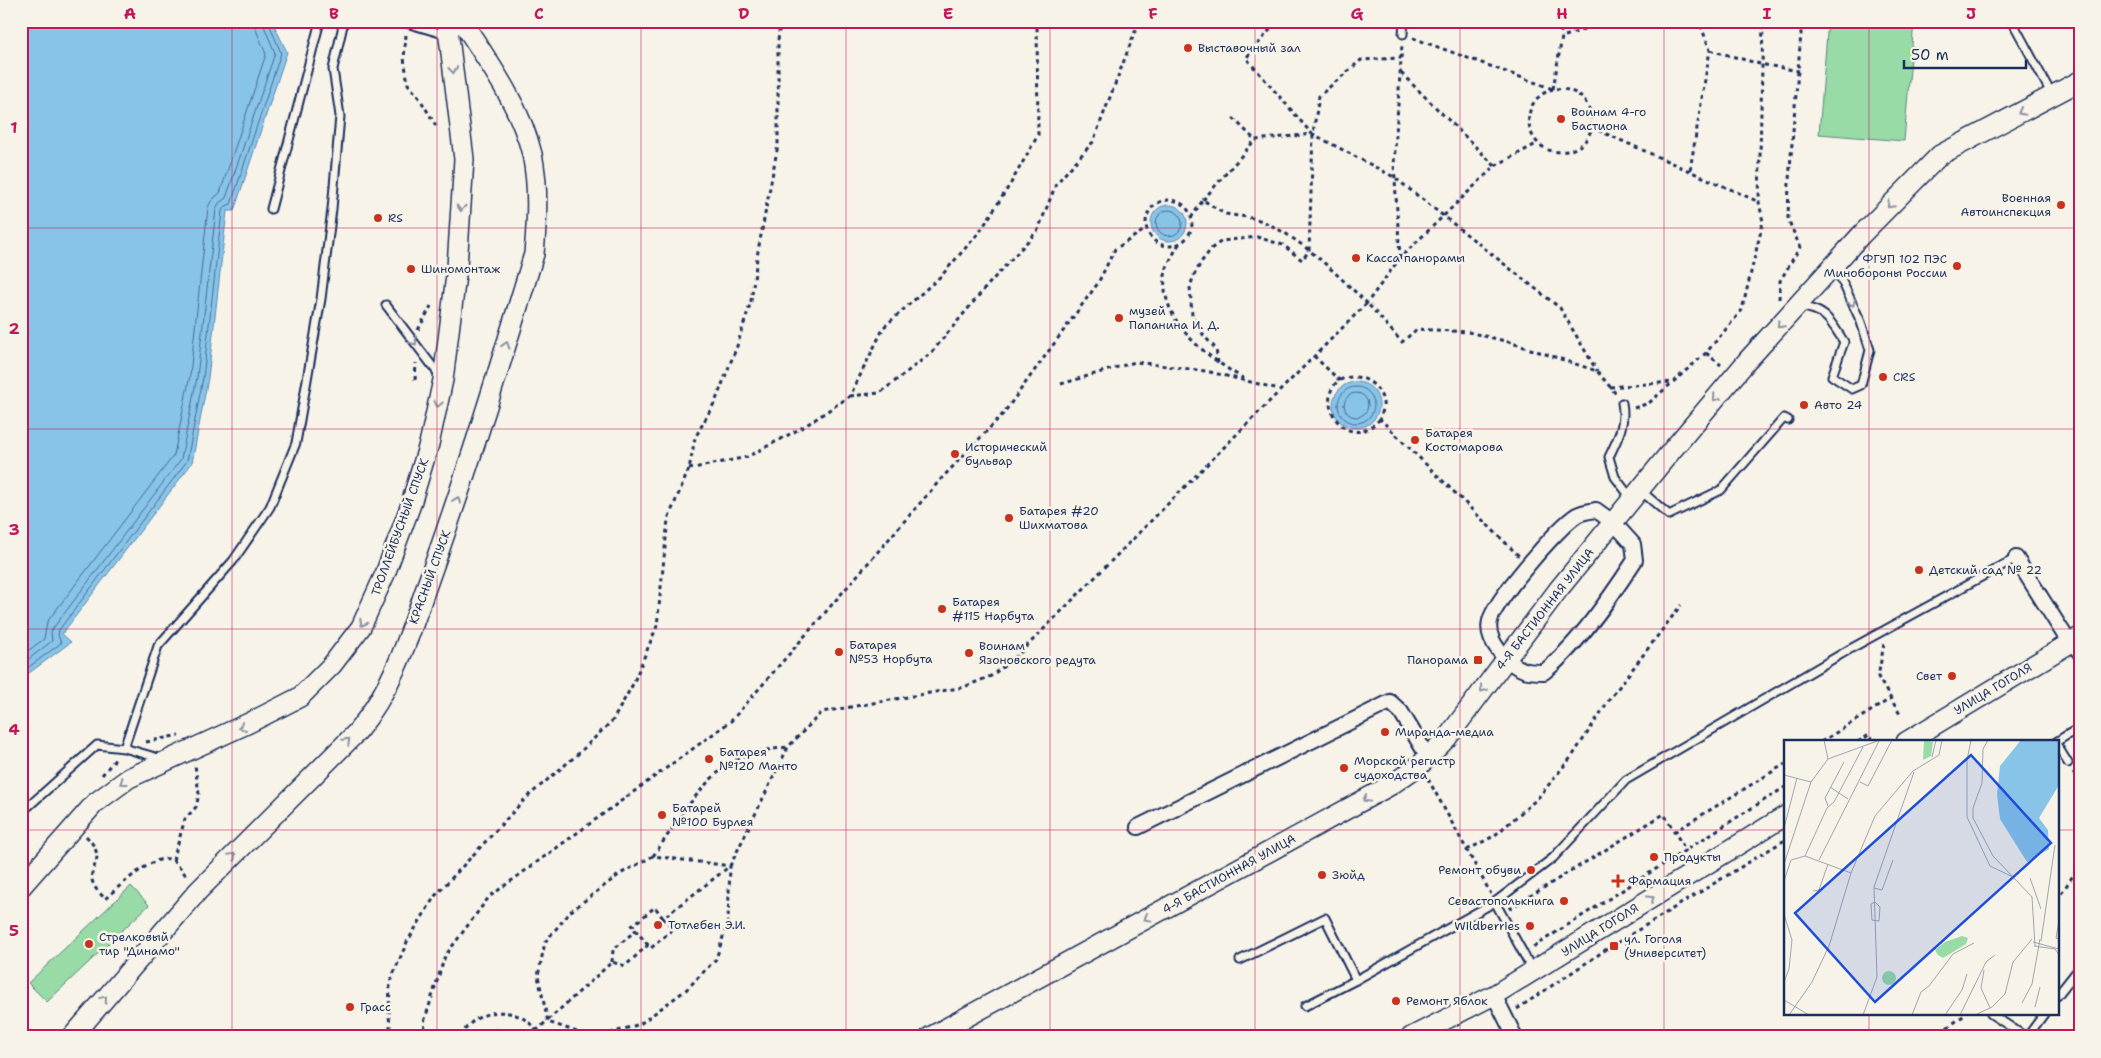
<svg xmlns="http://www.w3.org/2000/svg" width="2101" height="1058" viewBox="0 0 2101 1058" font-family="'Shantell Sans',sans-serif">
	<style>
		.green { fill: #98dba6; stroke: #5a8582 }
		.water { fill: #88c4e8; stroke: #5c88b1 }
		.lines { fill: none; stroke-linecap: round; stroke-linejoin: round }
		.shore { stroke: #476b95; stroke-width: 1 }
		.service-casing { stroke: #1b2f5e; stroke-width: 11 }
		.minor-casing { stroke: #1b2f5e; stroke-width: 18 }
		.secondary-casing { stroke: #1b2f5e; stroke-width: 22 }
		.path { stroke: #1b2f5e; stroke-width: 3; stroke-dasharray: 4 4; stroke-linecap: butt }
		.service { stroke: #f7f3e8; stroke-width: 7 }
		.minor { stroke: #f7f3e8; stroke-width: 14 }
		.secondary { stroke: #f7f3e8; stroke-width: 19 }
		.oneway { stroke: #8991a3 }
		.grid { fill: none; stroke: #c2185b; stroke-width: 1; stroke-opacity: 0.55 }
		.poi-dot { fill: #c8321e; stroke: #f7f3e8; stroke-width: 2 }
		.labels { text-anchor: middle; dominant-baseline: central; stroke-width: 5; stroke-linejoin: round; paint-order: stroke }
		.poi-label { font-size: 12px; fill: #1b2f5e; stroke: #f7f3e8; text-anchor: start }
		.street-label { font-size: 12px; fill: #1b2f5e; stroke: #f7f3e8 }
		.inset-road { fill: none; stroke: #9fa5b1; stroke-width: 1 }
		.view { fill: #1d4ed8; fill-opacity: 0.15; stroke: #1d4ed8; stroke-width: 2.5 }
		.inset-edge { fill: none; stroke: #1b2f5e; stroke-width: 2.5 }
		.neatline { fill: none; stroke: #c2185b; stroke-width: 2 }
		.grid-label { font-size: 16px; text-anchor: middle; font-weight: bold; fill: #c2185b }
	</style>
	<rect width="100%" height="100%" fill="#f7f3e8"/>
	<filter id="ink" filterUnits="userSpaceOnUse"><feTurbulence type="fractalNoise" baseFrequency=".02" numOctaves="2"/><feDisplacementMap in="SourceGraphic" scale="10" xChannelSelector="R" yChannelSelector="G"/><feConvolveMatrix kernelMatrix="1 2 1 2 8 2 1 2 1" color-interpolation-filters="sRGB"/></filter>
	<g filter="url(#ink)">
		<path class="green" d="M1828,21H1914L1904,141L1819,134Z
			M131,886L149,905L47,1002L28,983Z
			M497,1029L507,1030L517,1037H479L487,1031Z"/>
		<path class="water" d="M21,21H267L273,23L287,52L234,211H227L208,378L192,463L62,634L71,642L21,679Z
			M1151 223a18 18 0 1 1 36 0a18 18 0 1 1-36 0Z
			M1333 405a23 23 0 1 1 46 0a23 23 0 1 1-46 0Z"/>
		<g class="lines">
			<path class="shore" d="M1156 223a13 13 0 1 1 26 0a13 13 0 1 1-26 0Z
				M1338 405a18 18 0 1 1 36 0a18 18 0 1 1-36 0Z
				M1344 405a12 12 0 1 1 24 0a12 12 0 1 1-24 0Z
				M21,656L44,639L47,622L174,455L190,375L208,207L212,200L220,193L266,54L256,30L254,21
				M21,665L52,641L51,632L54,627L181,459L197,377L216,209L219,203L226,198L275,53L262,21
				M21,673L61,643L58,635L59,630L187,461L203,378L222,211L224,207L231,204L281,53L268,21"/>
			<g class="service-casing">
				<path id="service" d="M399,21L447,35
					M2012,21L2052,95
					M1403,34L1404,21
					M271,209L320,21
					M386,305L440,376
					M1800,307C1826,309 1831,322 1844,342L1832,376L1852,389L1861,385L1870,350L1861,322L1841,279V262
					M1622,403C1626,424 1618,438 1609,457L1615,477L1631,498
					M1640,490L1669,515L1721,490L1784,418L1788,420
					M2071,645L2080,659
					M2056,742L2080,727
					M2057,745L2068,763
					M124,748L158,646L233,561L270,507L296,443L321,299L332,209L340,116L333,69L344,21
					M21,813L97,745L124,748L162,759
					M1495,902L1533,971
					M1240,960L1325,918L1356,980L1495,902L1553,858L1626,780L1850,649L2016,558
					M2057,996L2080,967
					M1305,1006L1356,980
					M1991,1014L2026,1037
					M2027,1037L2044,1014"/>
			</g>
			<g class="minor-casing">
				<path id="minor" d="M1596,510L1614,523L1633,544L1635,560C1611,597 1578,645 1544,672C1538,672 1530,672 1524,670C1507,664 1485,640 1490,621C1494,601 1559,526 1577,515C1582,512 1590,511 1596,510Z
					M2016,558L2069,642
					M1138,827L1390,702L1401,712L1428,757
					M1494,995L1515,1037"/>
			</g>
			<g class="secondary-casing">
				<path id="secondary" d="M1906,742L2080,637
					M21,887L95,803L129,778L249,723L300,697L332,665L361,627L385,574L410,507L429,444L443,380L457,267L464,159L447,21
					M72,1037L198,891L357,732C397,683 412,626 433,568C470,464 502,359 534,254C537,221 539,187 532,154C520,105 489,63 462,21
					M930,1037L1391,785L1420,765L1447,738L1558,590L1668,455L1747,361L1861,235L1940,155L2080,81
					M1411,1037L1494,995L1785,816"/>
			</g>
			<path class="path" d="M1292,21L1274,25L1246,58L1312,134
				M1559,21L1562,37
				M406,35L404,58L408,84L420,99L438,129
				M1413,38L1553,89C1596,84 1607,143 1567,151C1527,159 1512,102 1553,89
				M1710,50L1760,64L1799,71
				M1401,73L1495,166
				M1553,89L1562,37L1610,21
				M1233,118L1255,140
				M1591,127L1759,202
				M1690,170L1710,50L1699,21
				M1203,200L1255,140L1313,134L1394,177L1560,308L1597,371
				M1146 223a23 23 0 1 1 46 0a23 23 0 1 1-46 0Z
				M1191,218L1203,200C1210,204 1218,211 1226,214C1239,217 1252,216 1264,222C1304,240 1336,274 1367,303L1400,258L1495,166L1538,143
				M1179,244C1174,253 1166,266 1165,276C1160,324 1210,359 1246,380
				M1400,258L1394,164L1402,45
				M1779,299L1780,281L1800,247L1788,219L1789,180L1802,21
				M418,330L431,306
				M1706,353L1721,365
				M1314,356L1340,381
				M1218,363L1216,349L1204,336L1192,315L1190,287L1194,275L1202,261L1212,248L1222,241L1257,237L1283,245L1302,260L1309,251L1313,134L1319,96L1361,60L1401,58
				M415,380L416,363
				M1061,384L1135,362L1206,371L1279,389
				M1610,387L1672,382
				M850,396L880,393L931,353L986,287L1038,230L1056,184L1093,142L1139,21
				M1634,408L1649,403L1706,353L1742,310L1763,222L1759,202L1763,21
				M1380,419C1339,463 1304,376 1355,377C1370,377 1385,393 1383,408C1383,411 1381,415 1380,419L1519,556
				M689,469L747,457L805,426L850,396L884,327L942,275L981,230L1011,183L1038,135L1037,21
				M1884,644L1878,677L1901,716
				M146,742L179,735
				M1821,742L1890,699
				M1858,742L1869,735L1873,742
				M2073,772L2080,782
				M102,775L117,757
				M1428,779L1491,894
				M1674,832L1785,764
				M86,836C110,862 86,865 93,883C94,888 101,894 105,899C116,889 157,851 172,860C178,863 183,872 188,878
				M1467,850L1494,836L1537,799L1573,755L1609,700L1681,605
				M653,856C679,821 706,769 749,754C761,750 775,749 788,747
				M173,860L185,819L196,807L199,794L195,765
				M2057,900L2080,865
				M1509,909L1664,814L1686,851
				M648,945L632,926L655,907L663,918
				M1533,947L1785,787
				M612,962L613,950L636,930
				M1517,1009L1607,949L1785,840
				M536,1031L612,962L625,966L648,945L651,948L673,929L663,918L730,866L788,747L822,712L964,687L991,676L1018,655L1367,303L1402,342L1417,329L1468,332L1509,342L1597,371L1616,394
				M391,1037L389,1016L390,982L407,942L435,896L526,798L578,754L613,720L633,684L657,626L668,519L689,469L695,438L716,400L737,346L751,301L758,251L778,145V41L780,21
				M426,1037L424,1022L445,956L489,897L731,721L941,479L1003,414L1098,283L1115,249L1146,229
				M461,1037C475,1004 526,1004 539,1037
				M592,1037L548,1022L538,976L545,942L571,911L620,874L653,856L730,866L728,921L716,959L687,989L640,1024L599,1037
				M1934,1037L1966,1014"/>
			<use href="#service" class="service"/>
			<use href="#minor" class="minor"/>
			<use href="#secondary" class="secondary"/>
		</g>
		<defs><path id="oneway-chevron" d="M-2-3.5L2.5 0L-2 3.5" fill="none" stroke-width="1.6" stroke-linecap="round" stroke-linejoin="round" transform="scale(1.25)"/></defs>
		<g class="oneway">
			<use href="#oneway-chevron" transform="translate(453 70) rotate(84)"/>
			<use href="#oneway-chevron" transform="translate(2021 112) rotate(152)"/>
			<use href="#oneway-chevron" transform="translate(1890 205) rotate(135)"/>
			<use href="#oneway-chevron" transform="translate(461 208) rotate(93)"/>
			<use href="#oneway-chevron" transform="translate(1852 303) rotate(66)"/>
			<use href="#oneway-chevron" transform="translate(1780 325) rotate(133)"/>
			<use href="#oneway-chevron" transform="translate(414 342) rotate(53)"/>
			<use href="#oneway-chevron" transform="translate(506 345) rotate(-73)"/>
			<use href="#oneway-chevron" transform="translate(1716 398) rotate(130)"/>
			<use href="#oneway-chevron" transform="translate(438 404) rotate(102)"/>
			<use href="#oneway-chevron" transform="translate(457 500) rotate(-70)"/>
			<use href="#oneway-chevron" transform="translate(363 623) rotate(117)"/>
			<use href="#oneway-chevron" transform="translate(1483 689) rotate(127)"/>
			<use href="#oneway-chevron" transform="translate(242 727) rotate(155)"/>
			<use href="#oneway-chevron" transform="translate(347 741) rotate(-45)"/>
			<use href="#oneway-chevron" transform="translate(123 782) rotate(144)"/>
			<use href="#oneway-chevron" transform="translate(1366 799) rotate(151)"/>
			<use href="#oneway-chevron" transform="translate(233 856) rotate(-45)"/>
			<use href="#oneway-chevron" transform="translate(1651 899) rotate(-32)"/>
			<use href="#oneway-chevron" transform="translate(1147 918) rotate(151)"/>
			<use href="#oneway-chevron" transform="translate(104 999) rotate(-50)"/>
		</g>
	</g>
	<path class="grid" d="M232,21V1037M437,21V1037M641,21V1037M846,21V1037M1050,21V1037M1255,21V1037M1460,21V1037M1664,21V1037M1869,21V742M21,228H2080M21,429H2080M21,629H2080M21,830H1785M2057,830H2080M1869,1014V1037"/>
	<g class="poi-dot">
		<circle cx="1188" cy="48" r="5"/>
		<circle cx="1561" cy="119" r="5"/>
		<circle cx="2061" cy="205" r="5"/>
		<circle cx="378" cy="218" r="5"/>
		<circle cx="1356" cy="258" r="5"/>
		<circle cx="1957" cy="266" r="5"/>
		<circle cx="411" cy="269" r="5"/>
		<circle cx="1119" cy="318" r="5"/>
		<circle cx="1883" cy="377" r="5"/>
		<circle cx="1804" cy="405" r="5"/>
		<circle cx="1415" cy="440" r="5"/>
		<circle cx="955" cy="454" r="5"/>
		<circle cx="1009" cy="518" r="5"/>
		<circle cx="1919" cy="570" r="5"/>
		<circle cx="942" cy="609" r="5"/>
		<circle cx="839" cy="652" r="5"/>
		<circle cx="969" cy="653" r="5"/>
		<rect x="1473" y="655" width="10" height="10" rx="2.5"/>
		<circle cx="1952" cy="676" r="5"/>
		<circle cx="1385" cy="732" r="5"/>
		<circle cx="709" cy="759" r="5"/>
		<circle cx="1344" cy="768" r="5"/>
		<circle cx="662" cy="815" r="5"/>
		<circle cx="1654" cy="857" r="5"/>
		<circle cx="1531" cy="870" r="5"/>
		<circle cx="1322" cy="875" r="5"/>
		<path d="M1615.5 873.5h5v5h5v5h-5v5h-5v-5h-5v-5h5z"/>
		<circle cx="1564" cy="901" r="5"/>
		<circle cx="658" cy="925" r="5"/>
		<circle cx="1530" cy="926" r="5"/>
		<circle cx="89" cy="944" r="5"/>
		<rect x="1609" y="941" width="10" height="10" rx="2.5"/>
		<circle cx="1396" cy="1001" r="5"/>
		<circle cx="350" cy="1007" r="5"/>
	</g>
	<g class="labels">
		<g class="poi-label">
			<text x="1198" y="48">Выставочный зал</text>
			<text x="1571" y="112">Воинам 4-го<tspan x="1571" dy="14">Бастиона</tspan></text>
			<text x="2051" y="198" text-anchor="end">Военная<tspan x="2051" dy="14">Автоинспекция</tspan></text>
			<text x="388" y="218">RS</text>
			<text x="1366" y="258">Касса панорамы</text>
			<text x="1947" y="259" text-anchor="end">ФГУП 102 ПЭС<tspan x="1947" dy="14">Минобороны России</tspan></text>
			<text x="421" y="269">Шиномонтаж</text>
			<text x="1129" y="311">музей<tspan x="1129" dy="14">Папанина И. Д.</tspan></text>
			<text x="1893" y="377">CRS</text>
			<text x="1814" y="405">Авто 24</text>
			<text x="1425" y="433">Батарея<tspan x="1425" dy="14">Костомарова</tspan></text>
			<text x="965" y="447">Исторический<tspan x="965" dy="14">бульвар</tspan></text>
			<text x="1019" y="511">Батарея #20<tspan x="1019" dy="14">Шихматова</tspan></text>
			<text x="1929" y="570">Детский сад № 22</text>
			<text x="952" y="602">Батарея<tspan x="952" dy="14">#115 Нарбута</tspan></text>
			<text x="849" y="645">Батарея<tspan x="849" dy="14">№53 Норбута</tspan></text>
			<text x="979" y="646">Воинам<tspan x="979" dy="14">Язоновского редута</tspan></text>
			<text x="1468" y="660" text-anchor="end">Панорама</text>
			<text x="1942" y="676" text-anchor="end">Свет</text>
			<text x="1395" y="732">Миранда-медиа</text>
			<text x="719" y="752">Батарея<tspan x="719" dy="14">№120 Манто</tspan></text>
			<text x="1354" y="761">Морской регистр<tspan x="1354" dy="14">судоходства</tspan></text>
			<text x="672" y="808">Батарей<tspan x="672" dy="14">№100 Бурлея</tspan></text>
			<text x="1664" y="857">Продукты</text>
			<text x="1521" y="870" text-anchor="end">Ремонт обуви</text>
			<text x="1332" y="875">Зюйд</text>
			<text x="1628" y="881">Фармация</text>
			<text x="1554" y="901" text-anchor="end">Севастополькнига</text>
			<text x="668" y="925">Тотлебен Э.И.</text>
			<text x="1520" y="926" text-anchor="end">Wildberries</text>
			<text x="99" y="937">Стрелковый<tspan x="99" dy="14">тир "Динамо"</tspan></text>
			<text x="1624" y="939">ул. Гоголя<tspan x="1624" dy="14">(Университет)</tspan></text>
			<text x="1406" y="1001">Ремонт Яблок</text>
			<text x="360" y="1007">Грасс</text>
		</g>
		<g class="street-label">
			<text transform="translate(400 527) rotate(-70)">ТРОЛЛЕЙБУСНЫЙ СПУСК</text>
			<text transform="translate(430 577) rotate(-70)">КРАСНЫЙ СПУСК</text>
			<text transform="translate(1545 609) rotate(-52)">4-Я БАСТИОННАЯ УЛИЦА</text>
			<text transform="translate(1993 689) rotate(-31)">УЛИЦА ГОГОЛЯ</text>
			<text transform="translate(1229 874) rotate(-29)">4-Я БАСТИОННАЯ УЛИЦА</text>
			<text transform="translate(1600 930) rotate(-32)">УЛИЦА ГОГОЛЯ</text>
		</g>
	</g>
	<g transform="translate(1784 740)">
		<rect width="275" height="275" fill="#f7f3e8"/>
		<path d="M140,0L149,2L147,16L139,20ZM178,196L184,198L182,204L159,218L154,215L151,210L161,202ZM98 238a7 7 0 1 1 14 0a7 7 0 1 1-14 0Z" fill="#98dba6"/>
		<path d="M237,0H275V45L255,78L264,90L265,109L243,122L216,79L213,55L216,26Z" fill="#88c4e8"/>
		<path class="inset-road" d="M40,0L44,19M187,0L183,20V77L206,126L229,137M204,0L199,9L198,43L189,68V78L209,116L248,157L251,206M148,17L152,0M0,35L27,42M76,42L84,46L108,0M46,47L64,59M44,66L41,58L60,22M0,88L13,38M21,116L43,68L50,62L79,7M35,120L95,1M0,124L27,42L44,19L96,0M246,138L257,169M0,141L7,120L21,116L67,133M90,148L98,150L109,120M29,151L35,150L44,124M91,162L96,167L95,181L88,180L87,164ZM0,174L8,200L5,229L0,242M275,181L272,198L275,199M257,201L271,105M249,202L275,209M250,206L271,209L275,215M200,230L197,248L206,268M0,260L25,275M238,263L248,244L256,199M251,267L256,247M5,275L28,242L45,206L67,133L91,76L129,31L155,15L158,0M79,275L93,237L90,147L130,32M128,275L137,252L145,246L169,214L190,203M161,275L178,250L183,234M176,275L202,222L211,215M191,275L208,267L221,254L229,222L248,199"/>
		<path class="view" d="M187,15L267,103L91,262L11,173Z"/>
		<rect width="275" height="275" class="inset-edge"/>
	</g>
	<rect width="2101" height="1058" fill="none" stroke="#f7f3e8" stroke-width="55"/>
	<path d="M1904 60v8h122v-8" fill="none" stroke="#1b2f5e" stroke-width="2.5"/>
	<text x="1911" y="60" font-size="15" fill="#1b2f5e" stroke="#f7f3e8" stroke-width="4" paint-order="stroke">50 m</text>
	<rect x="28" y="28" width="2046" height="1002" class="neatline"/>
	<g class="grid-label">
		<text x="130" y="19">A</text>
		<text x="334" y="19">B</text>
		<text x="539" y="19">C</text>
		<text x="744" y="19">D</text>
		<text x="948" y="19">E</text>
		<text x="1153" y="19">F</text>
		<text x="1357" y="19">G</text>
		<text x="1562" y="19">H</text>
		<text x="1767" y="19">I</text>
		<text x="1971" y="19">J</text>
		<text x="14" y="133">1</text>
		<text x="14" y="334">2</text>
		<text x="14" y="535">3</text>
		<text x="14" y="735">4</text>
		<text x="14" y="936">5</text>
	</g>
</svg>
